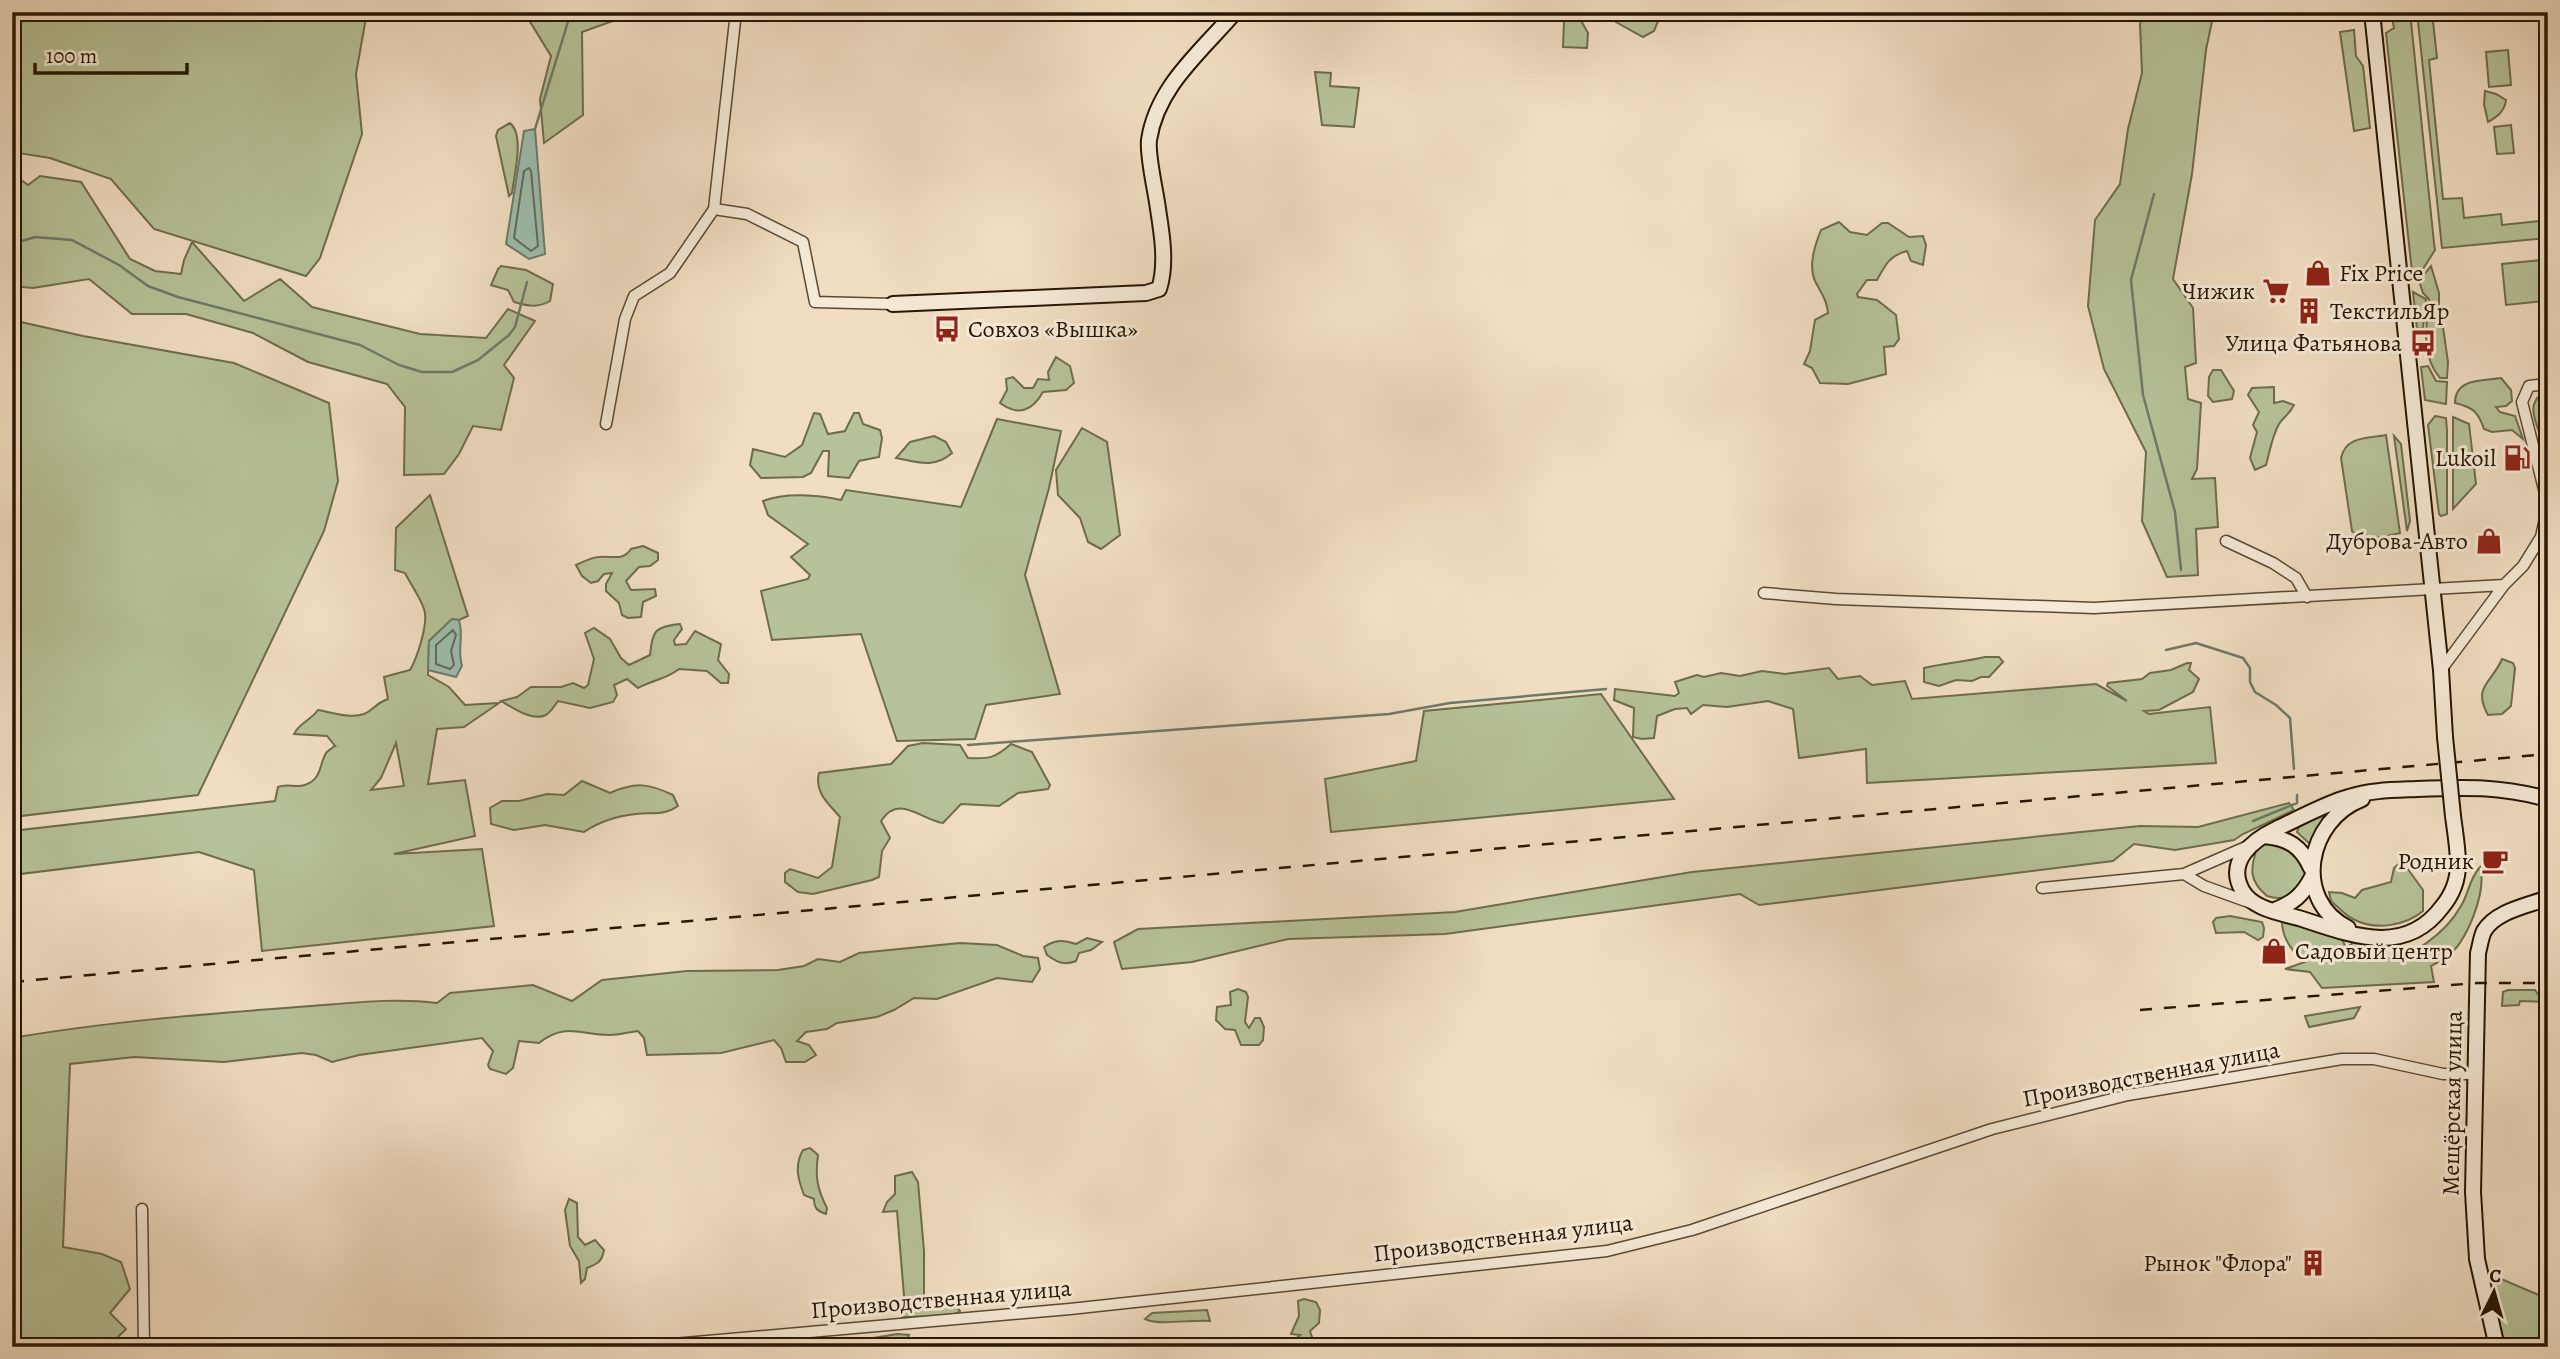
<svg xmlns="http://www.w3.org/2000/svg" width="2560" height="1359" viewBox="0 0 2560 1359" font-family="Alegreya,serif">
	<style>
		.green { fill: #b6c297; stroke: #6e6c4c; stroke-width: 2; fill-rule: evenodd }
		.water { fill: #9cbdae; stroke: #6d7a69; stroke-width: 2 }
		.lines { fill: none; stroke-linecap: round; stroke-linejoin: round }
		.shore { stroke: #626a58; stroke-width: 2 }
		.stream { stroke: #6d7a69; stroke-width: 2.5 }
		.street-casing { stroke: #5a4832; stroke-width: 13 }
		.secondary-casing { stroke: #271602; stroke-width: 18 }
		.street { stroke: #f6ead7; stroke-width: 10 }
		.secondary { stroke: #f6ead7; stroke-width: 14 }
		.rail { stroke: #271602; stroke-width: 2.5; stroke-dasharray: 12 12; stroke-linecap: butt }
		.secondary-bridge-casing { stroke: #271602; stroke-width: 18; stroke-linecap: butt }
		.secondary-bridge { stroke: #f6ead7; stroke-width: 14 }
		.labels { text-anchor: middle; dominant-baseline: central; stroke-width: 6; stroke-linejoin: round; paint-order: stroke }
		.poi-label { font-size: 24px; fill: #271602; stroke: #f6ead7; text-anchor: end }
		.street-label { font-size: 24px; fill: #271602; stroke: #f6ead7 }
	</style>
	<rect width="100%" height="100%" fill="#f1dec2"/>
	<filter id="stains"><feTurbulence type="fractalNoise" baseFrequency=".00286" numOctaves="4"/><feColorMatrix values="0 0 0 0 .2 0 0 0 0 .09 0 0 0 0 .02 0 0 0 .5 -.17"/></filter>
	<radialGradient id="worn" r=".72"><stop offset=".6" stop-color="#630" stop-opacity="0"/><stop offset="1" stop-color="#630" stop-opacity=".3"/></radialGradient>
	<path class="green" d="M12,12H367L356,74L362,134L320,258L306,276L154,229L111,179L50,158L12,152Z
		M524,12H619L613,21L582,32L583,115L544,143L540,99L551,56Z
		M1560,12H1576L1588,33L1587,48L1563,47L1564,21L1559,20Z
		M1610,12H1661V14L1654,31L1643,37L1616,22Z
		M2143,12H2214L2206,50L2192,174L2173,279L2193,308L2196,363L2185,367L2188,399L2201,403L2197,469L2192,479L2215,478L2218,527L2196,529L2198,575L2167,577L2142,521L2146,452L2104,369L2088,306L2095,220L2120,184L2128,129L2142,73L2140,24Z
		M2391,12H2410L2434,243L2435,250L2416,280L2413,281L2386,33L2394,28Z
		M2417,12H2432L2437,58L2429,60L2443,199L2462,198L2464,218L2501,214L2502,225L2548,220V238L2442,248Z
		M2354,30L2356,56L2363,66L2370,128L2354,131L2340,32Z
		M2508,50L2511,85L2489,87L2486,52Z
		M1315,72L1331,73L1330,86L1359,88L1354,127L1322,125Z
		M2485,91L2496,94L2506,100C2505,111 2497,117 2488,122L2484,104Z
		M510,123C525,135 514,175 512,193L509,196L496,136L498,130Z
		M2511,125L2514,153L2497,154L2494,127Z
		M13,174L28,185L40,176L81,182L130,259L155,271L181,274L184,260L192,242L244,301L280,279L312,307L420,334L486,338L508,309L535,321L504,365L514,378L501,430L473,426L459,454L444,474L404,475L405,407L387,384L308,362L253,333L186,314H132L89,279L33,288L12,286Z
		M1839,222L1850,232L1867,235L1882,223H1888L1909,237L1923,236L1926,245L1923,265L1911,261L1907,251C1890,255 1885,265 1877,280H1867L1857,294L1858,297L1877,300L1896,315L1899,339L1894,346L1884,347L1886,374L1848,384L1820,383L1812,368L1804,364L1810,351L1815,320L1828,313C1827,300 1821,293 1815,281C1808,265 1815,245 1821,230Z
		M2541,260L2545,301L2506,305L2502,264Z
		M501,266L526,270L553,284L550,301C538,308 527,306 514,302L508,290L491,285L498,269Z
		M2431,266L2439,293V319L2443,327L2448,362L2447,378H2440C2421,356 2426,326 2429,299L2423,293L2419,281Z
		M2413,292L2426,299L2423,328L2417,329Z
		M12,320L83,336L234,363L329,403L338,481L324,531L198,795L12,817Z
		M1056,357L1070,366L1074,383L1066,390L1043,392C1033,410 1019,417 1000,403L1007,390L1006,379L1013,377L1024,388H1033L1038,379L1049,380L1048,372Z
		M2428,366L2436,381L2447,382L2446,404L2425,400L2421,367Z
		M2213,370H2221L2234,391L2232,399L2213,402L2208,396L2209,377Z
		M2501,378L2511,390L2512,401L2506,406L2496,407L2500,412L2515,416L2523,439L2512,430L2492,432L2484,429C2478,411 2472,407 2455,403C2455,378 2482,381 2501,378Z
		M2274,387V403L2283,401L2294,405C2289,415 2284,416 2279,424C2272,436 2270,451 2266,465L2255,470L2250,458L2257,432L2253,425L2259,412L2248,395L2252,388Z
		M2548,389V437L2542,440C2535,419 2524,403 2548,389Z
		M814,413L820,414L828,434L845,431L854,413H859L863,424L880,430L882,438L879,457L859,461L849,478L828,476L829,451H823L811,473L803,477L761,478L750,465L753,449L785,457L802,445Z
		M2435,416L2446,418L2447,430V514L2441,516L2439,514L2428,425Z
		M2453,417L2469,424L2476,484L2453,509Z
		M997,419L1061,431L1049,488L1025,575L1060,694L986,705L975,739L897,741L861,634L772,640L761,591L808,579L810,575L791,557L808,544L768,515L763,501C786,492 818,495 841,500L846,490L961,507Z
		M1082,428L1107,442L1120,535L1101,549L1088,542L1080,518L1058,495L1056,470Z
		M2386,435L2400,533C2385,536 2363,544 2352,531L2341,458C2346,436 2366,439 2386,435Z
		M934,436L946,442L952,453C934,469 917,462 896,458L910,442Z
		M2394,436L2401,444L2410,521L2407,531Z
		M430,495L468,616L459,620L452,619L429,641L428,675L449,687L465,705L499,703L464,727L437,729L428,784L465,780L475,836L394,854L482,849L494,926L262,951L254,870L199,852L12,875V831L275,801L278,787C287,783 296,788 305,785C322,779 319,765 326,753C327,752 334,746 335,746L327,736L294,734C300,722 310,721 318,710C331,712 351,719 364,714C374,710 374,704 388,699L384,677L410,670C417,658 429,623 424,609C420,597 411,585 405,573L395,570L396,528ZM396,743L404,786L371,790L381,778Z
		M643,546L658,553V560L650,566L639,567L626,581L631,590L655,589L656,596L643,602L641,617L628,618L622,615L619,603L606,591V584L612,573L604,574L598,581L591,583L582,576L576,565C583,562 592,557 599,557C613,555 622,562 631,549Z
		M680,624L682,629L674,640L675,645L686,644L695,631L721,644L718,660L729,674L728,683H721L707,671L679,669C665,680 654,679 638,688L627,679L614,685L617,695L613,702L590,708L558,701C555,705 551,712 546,715C532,722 512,707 501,701L517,697L531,687H561L573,683L584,688L588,685L594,659L585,633L594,628L610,639L621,658L629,665L650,655C653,630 654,627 680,624Z
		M1985,657H1999L2003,662L1989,677H1981L1972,681L1956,680L1939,686L1924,682V668C1945,663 1964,662 1985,657Z
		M2502,659L2513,663L2515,668L2511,706L2502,714L2488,715C2472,686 2492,683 2502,659Z
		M2187,663H2191L2189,670L2199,679L2193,692L2159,710L2144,711L2149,714L2210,707L2216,763L1867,783L1866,749L1799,758L1793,709L1768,701L1727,707L1703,705L1691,714L1687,708L1675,709L1657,716L1654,738L1642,739L1633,737L1634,708L1614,700L1615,689L1675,696L1679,693L1675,682L1697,675L1704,677L1721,673L1740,676L1762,671L1785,674L1829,668L1838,679L1860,676L1872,685L1905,681L1912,699L2096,684L2127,701L2107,686L2108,683L2142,679L2150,673L2171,670Z
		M1601,694L1674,799L1331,832L1325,779L1416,761L1424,711Z
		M923,743L960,745L968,758C990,759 995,758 1011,744L1032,752L1050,785L1048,789L1018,793L999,806L961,804L943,823C921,820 899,793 881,821L890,838L882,851L879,877L872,880L813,894L798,892L785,882V873L790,869L818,878L832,867L840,817C828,803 814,792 819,773L891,764L908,746Z
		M582,781L610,793C635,782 648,783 673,795L678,806C664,816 652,812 636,814C617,816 600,821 584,832L545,825L514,830L491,824L490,808L502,801H519L547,794L564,795Z
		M2289,803L2294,810L2243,834L2234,840L2175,850L2134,844L2113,861L1759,905L1740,894L1445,934L1288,939L1192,962L1122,969L1114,942L1138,929L1455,912L1692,872L2140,826L2198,827Z
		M2324,815L2312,846L2297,832L2299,826Z
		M2268,842L2293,846L2307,873C2300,891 2288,903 2267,896C2249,881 2250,869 2257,848Z
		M2402,861L2423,890V911C2405,926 2375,931 2353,919C2345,915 2338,907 2331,901L2329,892L2342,893L2355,898L2362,890L2391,882L2394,868Z
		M2480,867C2487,892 2467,942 2446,958C2441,961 2436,963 2431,966L2434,982L2322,988L2310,972L2285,969L2305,962C2291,951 2281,937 2282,918L2342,939L2346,948L2354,942L2377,944L2381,958C2410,962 2447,931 2461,906C2469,893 2469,879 2480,867Z
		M2230,916L2262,922L2264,928L2263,937L2258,940L2244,932L2216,933L2213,922L2216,918Z
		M1087,938L1102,942L1091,950L1079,953L1076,961C1064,966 1057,962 1047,955L1044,947C1056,939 1064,940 1076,944Z
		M960,943L997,945L1023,956L1038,958L1040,969L1032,982L997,978L937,999L914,998L894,1010L877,1017L837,1023L827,1029L806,1032L797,1041L809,1045L816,1055L805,1062H786L781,1048L774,1040L721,1053L647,1055L644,1038L638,1031C629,1032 619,1035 610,1035C580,1035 565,1022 539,1043L519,1041L513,1068L506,1074L490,1069L488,1065L493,1051L482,1038L359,1055L332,1062L316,1055L302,1053L224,1062L134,1057L70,1064L63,1247L102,1254L121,1262L130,1289L110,1313L126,1329L108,1347H12V1038C106,1022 203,1014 298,1007C344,1004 391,997 437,1003L450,993L533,985L572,1001L602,980L687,971L778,970L804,966L818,959L840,962L859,953Z
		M1238,989L1246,992L1248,997L1245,1022L1249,1028L1255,1018H1260L1264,1027L1263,1040L1259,1045H1241L1235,1030L1225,1029L1216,1020L1217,1007L1231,1005L1230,992Z
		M2508,990H2535L2543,1001L2548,993V1002L2520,1001L2519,1005L2502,1006L2503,992Z
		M2360,1007L2354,1018L2309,1027L2305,1016Z
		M810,1148L818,1155C815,1176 817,1189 827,1208L826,1214C817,1211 814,1208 814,1199L804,1195C798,1179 794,1166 803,1150Z
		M912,1172L918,1182L924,1251V1306L955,1305L960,1311L952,1316L902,1317L905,1308L897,1211L883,1212L887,1202L895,1194V1176Z
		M569,1199L577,1203L578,1237L585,1245L595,1240L604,1250C602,1262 597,1264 587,1268L585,1279L581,1283L579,1261L570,1246L565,1210Z
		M2490,1278H2499L2548,1299V1332L2541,1337L2509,1344L2499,1336L2487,1283Z
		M1304,1299L1316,1302L1320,1310L1319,1323L1310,1331L1314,1343L1308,1347L1295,1346L1297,1338L1300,1335L1291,1334L1299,1316L1298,1301Z
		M1207,1310L1210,1321C1193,1319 1158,1326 1145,1319L1152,1313Z
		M897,1334L909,1335L907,1340L890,1347H860L862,1340Z"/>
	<path class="water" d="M535,129L545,254L529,259L506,244L524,131Z
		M452,619L459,620C464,637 457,649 462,666L456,677L428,670L429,641Z"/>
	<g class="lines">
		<path class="shore" d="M529,168L531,171L538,246L531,251L514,238L524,171Z
			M453,630L456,635L451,651L454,665L450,669L436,664V645Z"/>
		<path class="stream" d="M535,129L571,12
			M2154,194L2131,280L2143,395L2175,512L2181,570
			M12,244L35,237L72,240L119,265L148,286L178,297L360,345L399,365L422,372H452L478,360L509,335L515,327L527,282
			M2166,650L2196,643L2243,658L2250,668V682L2255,692L2276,705L2290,718L2294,769
			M968,745L1389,714L1450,703L1606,689
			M2253,821L2297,803V795"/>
		<g class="street-casing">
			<path id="street" d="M714,209L747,214L803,242L815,302L893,304
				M606,424L625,319L634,296L670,273L714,209L736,12
				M2226,541L2273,563L2296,578L2307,597
				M1764,593L1836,599L2094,608L2504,585L2523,566L2541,537L2548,505L2522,402L2529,386L2548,384
				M2441,670L2504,585
				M2184,874L2204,886L2251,903
				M2042,888L2184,874L2248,846
				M142,1209L144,1347
				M639,1347L1070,1309L1607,1251L1692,1230L1992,1129L2128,1095L2342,1059H2374L2443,1074H2476"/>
		</g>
		<g class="secondary-casing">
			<path id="secondary" d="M2372,12L2441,670L2445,737
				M893,304L1146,293L1159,289C1167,265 1162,234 1158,209C1156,192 1147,156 1149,140C1157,86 1202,51 1235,12
				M2453,816C2455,832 2458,848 2458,864C2458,880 2452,895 2442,907C2405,957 2351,935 2302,919C2282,913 2253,910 2242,890C2226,861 2253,840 2276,829C2300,818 2324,804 2349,797C2370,790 2394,790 2417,789C2466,787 2500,786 2548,799
				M2264,836C2288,838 2301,846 2311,868
				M2275,910C2293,903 2303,895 2312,877
				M2348,928C2292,900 2307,820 2362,799
				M2497,1347L2477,1259L2473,1192L2478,953C2480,946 2481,937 2484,931C2496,911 2527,906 2548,898"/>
		</g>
		<use href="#street" class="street"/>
		<use href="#secondary" class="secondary"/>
		<path class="rail" d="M12,982L2548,754
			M2140,1010L2477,983H2548"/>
		<g class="secondary-bridge-casing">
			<path id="secondary-bridge" d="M2445,737L2453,816"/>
		</g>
		<use href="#secondary-bridge" class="secondary-bridge"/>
	</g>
	<defs>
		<g id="shop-bare" transform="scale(2.1)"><path d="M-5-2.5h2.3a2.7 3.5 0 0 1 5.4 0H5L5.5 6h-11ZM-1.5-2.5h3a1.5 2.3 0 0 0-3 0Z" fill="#8f2418" stroke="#f6ead7" stroke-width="2.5" paint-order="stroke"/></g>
		<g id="supermarket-bare" transform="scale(2.1)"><path d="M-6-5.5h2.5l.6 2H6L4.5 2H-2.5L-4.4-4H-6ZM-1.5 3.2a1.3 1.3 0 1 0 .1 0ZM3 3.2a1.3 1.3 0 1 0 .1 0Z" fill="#8f2418" stroke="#f6ead7" stroke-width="2.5" paint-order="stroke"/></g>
		<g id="building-bare" transform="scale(2.1)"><path d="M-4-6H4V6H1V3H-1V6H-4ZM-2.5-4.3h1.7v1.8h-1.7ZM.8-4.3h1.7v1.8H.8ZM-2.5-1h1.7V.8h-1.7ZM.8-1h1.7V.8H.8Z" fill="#8f2418" stroke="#f6ead7" stroke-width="2.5" paint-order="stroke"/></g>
		<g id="bus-bare" transform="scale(2.1)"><path d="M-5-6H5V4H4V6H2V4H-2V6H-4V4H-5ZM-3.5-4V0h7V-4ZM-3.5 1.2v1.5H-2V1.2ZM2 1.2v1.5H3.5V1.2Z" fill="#8f2418" stroke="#f6ead7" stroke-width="2.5" paint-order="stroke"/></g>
		<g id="fuel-bare" transform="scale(2.1)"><path d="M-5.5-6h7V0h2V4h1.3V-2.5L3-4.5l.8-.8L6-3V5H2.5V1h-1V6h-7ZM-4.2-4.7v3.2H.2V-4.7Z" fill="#8f2418" stroke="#f6ead7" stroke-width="2.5" paint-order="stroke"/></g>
		<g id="cafe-bare" transform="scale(2.1)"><path d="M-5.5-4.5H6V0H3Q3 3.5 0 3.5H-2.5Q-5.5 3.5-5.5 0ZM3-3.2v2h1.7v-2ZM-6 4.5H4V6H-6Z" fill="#8f2418" stroke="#f6ead7" stroke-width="2.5" paint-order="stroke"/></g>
	</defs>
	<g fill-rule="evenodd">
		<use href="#shop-bare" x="2318" y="273"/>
		<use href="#supermarket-bare" x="2276" y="291"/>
		<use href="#building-bare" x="2309" y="311"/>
		<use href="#bus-bare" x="947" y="329"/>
		<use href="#bus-bare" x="2423" y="343"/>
		<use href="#fuel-bare" x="2517" y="458"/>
		<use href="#shop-bare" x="2489" y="541"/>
		<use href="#cafe-bare" x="2495" y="861"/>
		<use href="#shop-bare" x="2274" y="951"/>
		<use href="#building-bare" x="2313" y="1263"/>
	</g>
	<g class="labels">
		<g class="poi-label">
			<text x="2339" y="273" text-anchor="start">Fix Price</text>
			<text x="2255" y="291">Чижик</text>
			<text x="2330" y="311" text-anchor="start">ТекстильЯр</text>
			<text x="968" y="329" text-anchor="start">Совхоз «Вышка»</text>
			<text x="2402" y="343">Улица Фатьянова</text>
			<text x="2496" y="458">Lukoil</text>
			<text x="2468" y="541">Дуброва-Авто</text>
			<text x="2474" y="861">Родник</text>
			<text x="2295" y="951" text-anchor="start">Садовый центр</text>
			<text x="2292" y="1263">Рынок "Флора"</text>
		</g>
		<g class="street-label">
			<text transform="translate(2151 1074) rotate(-11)">Производственная улица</text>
			<text transform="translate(2452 1103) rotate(-89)">Мещёрская улица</text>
			<text transform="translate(1503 1238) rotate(-7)">Производственная улица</text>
			<text transform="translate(941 1299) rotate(-5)">Производственная улица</text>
		</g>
	</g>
	<rect width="2560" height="1359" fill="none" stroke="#f1dec2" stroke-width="42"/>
	<rect x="14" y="14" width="2532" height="1331" fill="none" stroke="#271602" stroke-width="3.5"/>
	<rect x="21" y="21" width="2518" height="1317" fill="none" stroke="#271602" stroke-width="2"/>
	<g transform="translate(2494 1292) rotate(5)" stroke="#f6ead7" stroke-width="5" paint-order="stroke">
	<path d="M0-5L12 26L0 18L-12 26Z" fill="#271602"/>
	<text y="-10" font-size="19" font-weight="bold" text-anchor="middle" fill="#271602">С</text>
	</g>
	<path d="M35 63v10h152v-10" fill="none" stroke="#271602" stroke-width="3.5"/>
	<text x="46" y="63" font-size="21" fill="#271602" stroke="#f6ead7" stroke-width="5" paint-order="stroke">100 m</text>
	<rect width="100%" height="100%" filter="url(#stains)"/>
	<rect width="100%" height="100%" fill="url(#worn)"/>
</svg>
